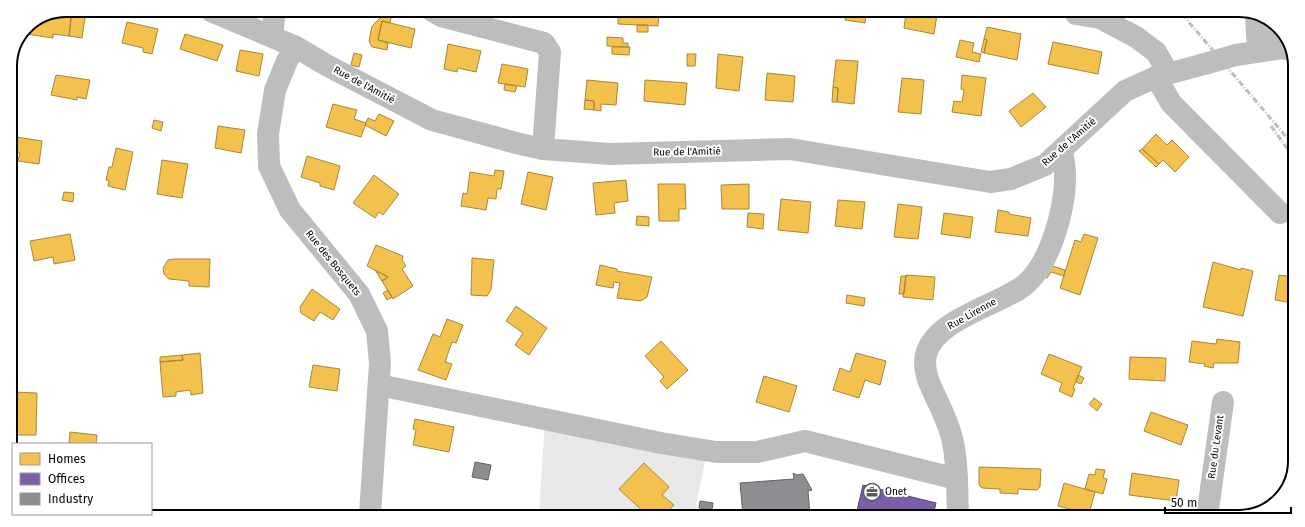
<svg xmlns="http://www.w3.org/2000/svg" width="1305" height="527" viewBox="0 0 1305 527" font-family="'Fira Sans',sans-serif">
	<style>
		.grass { fill: #e8e8e8 }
		.homes { fill: #f2c14e; stroke: #a98737 }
		.offices { fill: #7b5ea7; stroke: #564275 }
		.industry { fill: #8d8d92; stroke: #636366 }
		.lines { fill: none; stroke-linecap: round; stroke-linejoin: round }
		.minor { stroke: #bdbdbd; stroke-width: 22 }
		.rail { stroke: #bdbdbd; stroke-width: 3; stroke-dasharray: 6 2 1 2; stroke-linecap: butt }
		.minor-bridge { stroke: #bdbdbd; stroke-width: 22 }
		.labels { text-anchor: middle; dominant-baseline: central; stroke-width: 4; stroke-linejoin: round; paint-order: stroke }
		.street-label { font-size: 10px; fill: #000; stroke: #fff }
		.poi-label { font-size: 10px; fill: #000; stroke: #fff; text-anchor: start }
		.rim { fill: none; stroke: #000; stroke-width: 2 }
	</style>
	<rect width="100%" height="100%" fill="#fff"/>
	<path class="grass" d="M545,419L707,451L694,515H539Z"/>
	<path class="homes" d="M66,10H72L69,36L53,34V38L26,34L27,26Z
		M72,10L86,11L82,38L69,36Z
		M554,12H587V15L554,16Z
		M618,12H659L658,26L618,24Z
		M385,13L392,14L390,23L382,21L378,40L388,43L387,50L372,47L369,41L372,26Z
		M846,13H866L865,23L845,20Z
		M906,13L937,15L934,34L904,28Z
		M382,21L415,29L411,48L378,40Z
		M127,22L158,29L152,54L143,52V48L122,43Z
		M637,25H648V32H637Z
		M987,27L1021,34L1017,60L984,53L987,40L984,39Z
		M185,34L223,45L217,61L180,49Z
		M607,37L623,38V43H628V47L607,46Z
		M984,39L987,40L984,53L981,52Z
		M960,40L974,43L972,52L981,54L979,62L956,57Z
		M1053,42L1102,52L1098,74L1048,64Z
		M448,44L481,51L476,72L458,68L457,72L444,69Z
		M612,47H630L629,55L612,54Z
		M240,50L263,54L259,76L236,71Z
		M354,53L362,55L359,67L351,65Z
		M687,54H696L695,66H687Z
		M718,54L743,57L739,91L716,88Z
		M836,60L858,61L854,104L837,102L838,88L833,87Z
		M502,64L528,69L525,87L498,83Z
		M767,73L795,76L793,102L765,100Z
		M56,75L90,80L86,99L77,97V100L51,95Z
		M962,75L986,78L981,116L952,112L954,101L962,102L964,90L961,89Z
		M902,78L924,80L921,114L898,112Z
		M587,80L618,83L616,105L601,104V111L594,110V101L585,100Z
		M645,80L687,83L685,105L644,101Z
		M505,84L517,86L515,92L504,90Z
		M833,87L838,88L837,102H832Z
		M1033,93L1046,107L1021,127L1009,111Z
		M585,100L594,101V110L584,109Z
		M333,104L357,110L354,119L366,123L361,137L326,127Z
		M379,114L394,121L386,136L365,125L368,118L375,121Z
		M154,120L163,122L161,131L152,128Z
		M218,126L245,130L241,153L215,148Z
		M1156,134L1167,145L1172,140L1189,157L1175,172L1163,160L1159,164L1142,149Z
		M10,136L42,141L39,164L18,161L20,153L10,152Z
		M116,148L133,152L125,190L108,186L109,181L106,180L109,167H112Z
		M1142,149L1159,164L1156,167L1139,151Z
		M307,156L340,166L334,190L320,186V183L301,177Z
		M162,160L188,164L182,198L157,194Z
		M495,170L504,171L501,189H497L496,199L488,198L486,210L461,206L463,193L467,194L470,172L494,176Z
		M528,172L553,177L546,210L521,204Z
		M374,175L399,194L383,215L379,212L375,218L353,203Z
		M626,180L628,201L614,203L615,213L596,215L593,183Z
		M658,184H685L686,209H679V221H659Z
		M749,184V209H722L721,185Z
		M64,192L74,193L73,202L62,200Z
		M781,199L811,202L808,233L778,230Z
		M838,200L865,202L862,229L835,226Z
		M898,204L922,207L918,239L894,237Z
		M998,210L1009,212V214L1031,218L1028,236L995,232Z
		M748,213L764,214L763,229L747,227Z
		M944,213L973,217L970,238L941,234Z
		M637,216L649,217V226L636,225Z
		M70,234L75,260L54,264L53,257L34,261L30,241Z
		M1084,234L1098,238L1080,295L1060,288L1075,240L1081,242Z
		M376,245L403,256L402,260L406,266L402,269L413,286L393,299L382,281L388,277L367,266Z
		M472,258L494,260L491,290L487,296L471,295Z
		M174,259H210L209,287L189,286V281L169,279L164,274L163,268L168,260Z
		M1213,262L1241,270V268L1253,271L1243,316L1203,307Z
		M600,265L617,269V271L652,277L647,297L641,301L617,298L620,283L614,282L613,288L596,285Z
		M1050,265L1065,270L1064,276L1051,272L1047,278L1044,276Z
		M375,270L388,277L382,281Z
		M906,275L935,277L933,300L903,297Z
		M1279,275L1293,277V303L1275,300Z
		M901,276H906L904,294H899Z
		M312,289L340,309L333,320L320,312L314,321L301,313L300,307Z
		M388,290L392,297L387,300L383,293Z
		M847,295L865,298L864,306L846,303Z
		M516,306L547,328L529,355L515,345L523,333L506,321Z
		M447,319L463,325L456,343L452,342L445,362L452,364L446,380L418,370L433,334L440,337Z
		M1217,339L1240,342L1238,363H1214L1213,368L1204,366L1205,364L1189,362L1192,341L1216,344Z
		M661,341L688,370L667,389L660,381L664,377L645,356Z
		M200,353L203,393L191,395L190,390L176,392V396L163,397L160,362L183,360L182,355Z
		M856,353L886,361L880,385L865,380L859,398L833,390L840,368L850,372Z
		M1049,354L1082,367L1073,388L1075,389L1072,397L1059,391L1062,383L1041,374Z
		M182,355L183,360L160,362V357Z
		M1130,357L1166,358L1165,381L1129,379Z
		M313,365L340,369L337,391L309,387Z
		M1078,375L1084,378L1081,384L1076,382Z
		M764,376L797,386L789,412L756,402Z
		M14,392L37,393L36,435H12V417H10V401H13Z
		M1094,398L1102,404L1097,411L1089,404Z
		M1151,412L1188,425L1181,445L1144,431Z
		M415,419L454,427L449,452L413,445L416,430L413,429Z
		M70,432L97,435L96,444H69Z
		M644,463L669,487L662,495L674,505L664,515H647L619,489Z
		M979,467L1041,469L1040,487L1037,490L1018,489V494L1000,493V489L982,488L979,485Z
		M1096,469L1105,470L1103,478L1107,479L1103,494L1085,489L1089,474L1095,475Z
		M1132,473L1179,480L1176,501L1129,495Z
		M1064,483L1095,492L1089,514L1058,506Z"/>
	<path class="offices" d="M863,485L936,503L933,516L856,515Z"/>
	<path class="industry" d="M475,462L491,465L488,480L472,477Z
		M793,473L797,475L803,474L812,490L808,491L810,515H743L740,483L794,479Z
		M700,501L713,503L712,510L699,508Z"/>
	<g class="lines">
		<path class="minor" d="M211,11L296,47L328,66L432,120L520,144L543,149L610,154L790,149L990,182L1011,179L1045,165L1125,91L1156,77L1208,63
			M432,11L441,16L544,43L550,52L543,149
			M1076,14L1100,18L1136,37L1156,52L1168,73
			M1256,14L1258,52
			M1276,27L1283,48
			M272,35L275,11
			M296,47L287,61L275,90L268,134L269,166L290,210L359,294L377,331L380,363L370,514
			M1236,55L1283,48L1290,50
			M1156,77L1171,103L1280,213
			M379,385L661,443L716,452H757L805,441L957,479
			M958,516C957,491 958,463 952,438C949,426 944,415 939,404C932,389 922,372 926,355C934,320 996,306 1022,287C1050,267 1066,207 1065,174C1065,166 1063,158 1062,150
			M1207,517L1223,402"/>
		<path class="rail" d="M1182,14L1294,146
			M1271,126L1294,158"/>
		<path class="minor-bridge" d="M1208,63L1236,55"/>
	</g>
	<defs>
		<g id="office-ring" transform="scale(0.9)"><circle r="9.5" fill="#fff" stroke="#595959" stroke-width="1.5"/><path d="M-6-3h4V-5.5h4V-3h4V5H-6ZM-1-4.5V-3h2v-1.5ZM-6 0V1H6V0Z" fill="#595959"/></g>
	</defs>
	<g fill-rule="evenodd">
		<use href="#office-ring" x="872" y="492"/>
	</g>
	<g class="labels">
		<g class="street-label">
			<text transform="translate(364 85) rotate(28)">Rue de l'Amitié</text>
			<text transform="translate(1069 142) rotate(-41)">Rue de l'Amitié</text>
			<text transform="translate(687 152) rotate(-1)">Rue de l'Amitié</text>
			<text transform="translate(333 263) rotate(51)">Rue des Bosquets</text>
			<text transform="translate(972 314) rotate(-29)">Rue Lirenne</text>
			<text transform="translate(1216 447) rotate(-82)">Rue du Levant</text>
		</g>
		<g class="poi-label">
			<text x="885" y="492">Onet</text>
		</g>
	</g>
	<path d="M0 0H1305V527H0ZM66 17H1239A49 49 0 0 1 1288 66V461A49 49 0 0 1 1239 510H66A49 49 0 0 1 17 461V66A49 49 0 0 1 66 17Z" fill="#fff" fill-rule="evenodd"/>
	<path class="rim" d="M66 17H1239A49 49 0 0 1 1288 66V461A49 49 0 0 1 1239 510H66A49 49 0 0 1 17 461V66A49 49 0 0 1 66 17Z"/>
	<rect x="12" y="443" width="140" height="72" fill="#ffffff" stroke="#999999"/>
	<rect x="20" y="453" width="20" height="12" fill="#f2c14e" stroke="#999999"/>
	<text x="48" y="463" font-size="12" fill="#000000">Homes</text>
	<rect x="20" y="473" width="20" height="12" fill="#7b5ea7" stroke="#999999"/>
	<text x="48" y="483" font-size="12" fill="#000000">Offices</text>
	<rect x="20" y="493" width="20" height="12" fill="#8d8d92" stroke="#999999"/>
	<text x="48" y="503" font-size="12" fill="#000000">Industry</text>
	<path d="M1165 507v6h126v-6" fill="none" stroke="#000000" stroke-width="2"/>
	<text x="1171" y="507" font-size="12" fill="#000000" stroke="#ffffff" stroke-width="3" paint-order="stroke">50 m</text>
</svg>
